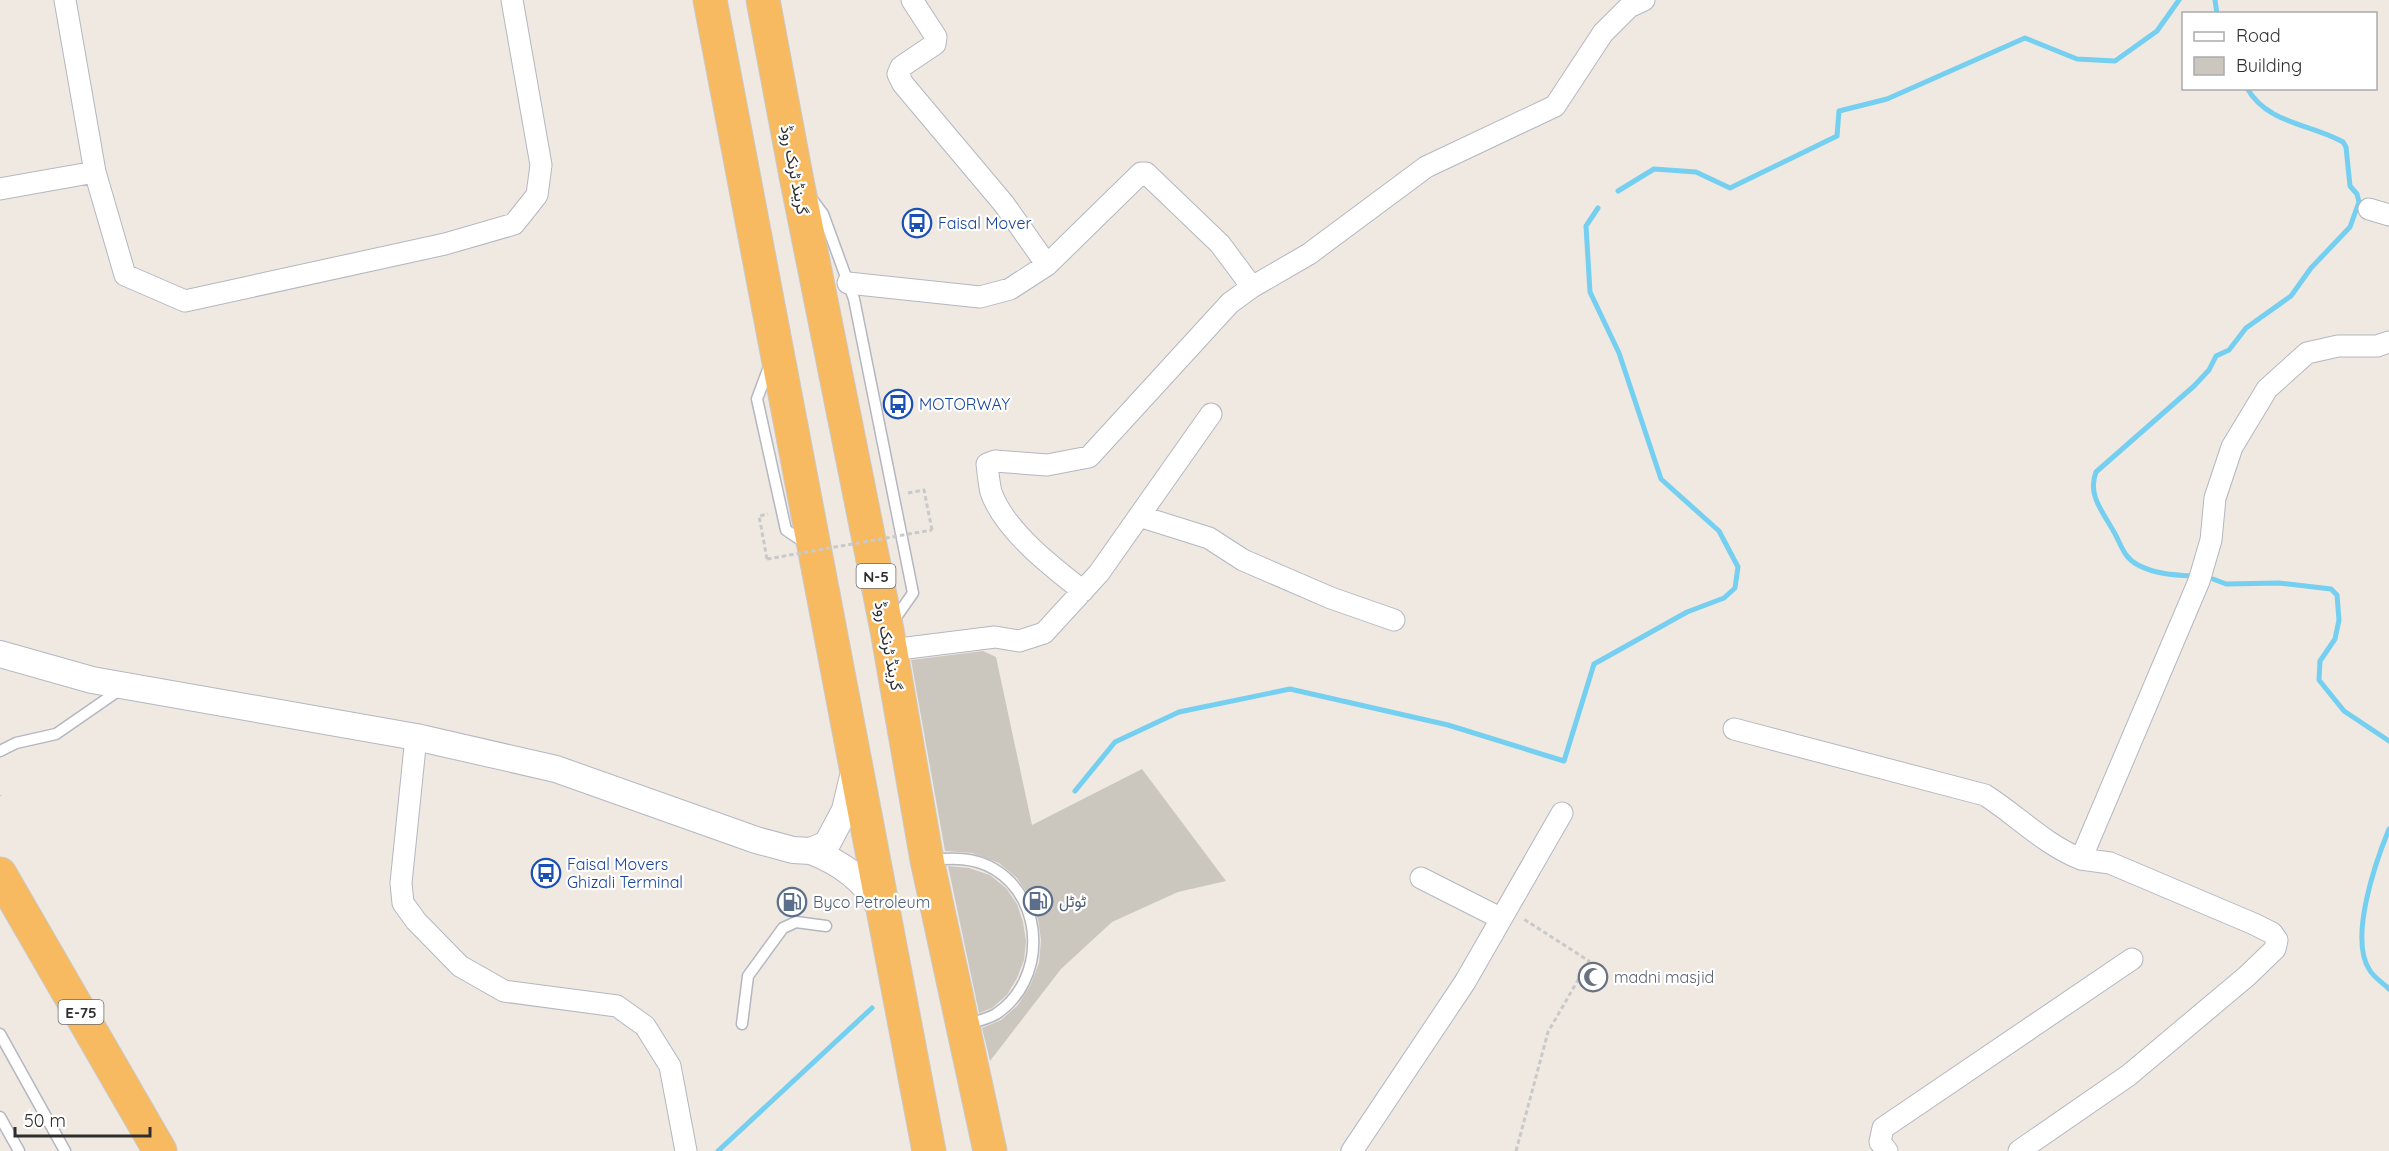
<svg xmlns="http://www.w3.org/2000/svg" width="2389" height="1151" viewBox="0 0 2389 1151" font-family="Quicksand,Vazirmatn,sans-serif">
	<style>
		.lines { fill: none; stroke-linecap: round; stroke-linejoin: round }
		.stream { stroke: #75cff0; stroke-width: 5 }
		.building { fill: #cbc7bf }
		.service-casing { stroke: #b4b7c1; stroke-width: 13 }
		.minor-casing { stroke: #b4b7c1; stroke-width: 23 }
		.tertiary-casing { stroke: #b4b7c1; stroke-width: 28 }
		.trunk-casing { stroke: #c9c9c9; stroke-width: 35 }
		.path { stroke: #c9c9c9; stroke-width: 3; stroke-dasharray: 4.5 3; stroke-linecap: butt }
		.service { stroke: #fff; stroke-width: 10 }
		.minor { stroke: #fff; stroke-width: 21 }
		.tertiary { stroke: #fff; stroke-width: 26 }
		.trunk { stroke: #f8ba60; stroke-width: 33 }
		.path-bridge { stroke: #c9c9c9; stroke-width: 3; stroke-dasharray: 4.5 3; stroke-linecap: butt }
		.labels { text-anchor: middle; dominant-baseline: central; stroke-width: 4.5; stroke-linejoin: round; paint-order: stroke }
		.shield { fill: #fff; stroke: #6d6d6d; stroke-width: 1.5 }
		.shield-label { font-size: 15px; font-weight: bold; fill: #2e2e2e }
		.street-label { font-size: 16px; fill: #2e2e2e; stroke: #fff }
		.transit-label { font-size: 16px; fill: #164399; stroke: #fff; text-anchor: start }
		.service-label { font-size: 16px; fill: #4e5e75; stroke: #fff; text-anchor: start }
		.worship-label { font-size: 16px; fill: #5b616d; stroke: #fff; text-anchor: start }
	</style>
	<rect width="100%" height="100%" fill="#efe9e1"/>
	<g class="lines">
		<path class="stream" d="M2215,0L2217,14
			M1618,191L1654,169L1696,172L1730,188L1837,136L1839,111L1887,99L2025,38L2077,59L2115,61L2157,31L2179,0
			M2192,576C2174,575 2155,574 2138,565C2123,557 2121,544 2114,532C2103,512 2087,495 2096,472L2194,386L2209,370L2216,356L2229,350L2246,328L2291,296L2311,268L2350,227L2359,202L2357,194L2350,186L2346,147L2343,142C2312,124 2267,124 2247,88
			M2213,579L2226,584L2279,583L2331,589L2337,595L2339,620L2335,639L2320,661L2319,680L2344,711L2389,741
			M1075,791L1115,742L1179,712L1290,689L1448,725L1564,761L1594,664L1687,612L1724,598L1735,588L1738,567L1719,531L1661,479L1619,353L1590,292L1586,226L1598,208
			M2389,829C2376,861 2349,937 2369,969C2373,977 2383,983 2389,989
			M718,1151L872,1008"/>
	</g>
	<path class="building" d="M983,651L996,657L1032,825L1142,769L1226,881L1178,892L1112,922L1061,969L990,1061L982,1028L1001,1020L1018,1005L1030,986L1039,963L1041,940L1038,919L1030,897L1017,878L999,863L972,853L945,851L911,660Z
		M948,866L969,868L990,875L1006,888L1017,904L1023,922L1026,941L1024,960L1017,978L1007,995L992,1008L979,1013Z"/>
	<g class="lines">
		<g class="service-casing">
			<path id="service" d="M811,198L823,214L854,299L913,593L892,623
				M770,364L757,399L786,530L805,543
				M0,751L16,743L56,734L121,689
				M931,860C952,858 974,857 994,869C1046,900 1046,981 996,1014C987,1019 975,1022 965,1025
				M742,1024L748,976L783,928L796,922L826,926
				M0,1034L65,1151
				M0,1117L19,1151"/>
		</g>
		<g class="minor-casing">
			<path id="minor" d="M65,0L95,172L125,275L185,301L445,244L514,224L537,195L541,165L512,0
				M912,0L936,37L935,44L901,67L898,74L903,84L1004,204L1047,265
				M0,189L95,172
				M2369,209L2389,215
				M848,283L980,297L1010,289L1047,265L1141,173H1146L1220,244L1252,287L1309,254L1426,167L1555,106L1603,33L1629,7L1644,0
				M1139,516L1209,538L1243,560L1331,598L1394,620
				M1083,591C1052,567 1004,530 991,492C989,484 988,473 987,464L995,461L1047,465L1089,457L1230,303L1252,287
				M891,650L995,637L1019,641L1044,633L1099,573L1211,414
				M1734,729L1985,795C2018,816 2045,845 2081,859
				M416,737L401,883L403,903L416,921L460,966L504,991L617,1006L645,1026L670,1066L686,1151
				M1421,878L1500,918
				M1352,1151L1465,982L1562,813
				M1887,1151L1880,1142L1883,1128L2132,959
				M2019,1151L2129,1075L2247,976L2275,949L2277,940L2272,933L2254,924L2110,863L2081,859L2199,581L2211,540L2215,498L2232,447L2267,389L2307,353L2338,346H2377L2389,342"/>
		</g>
		<g class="tertiary-casing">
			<path id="tertiary" d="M0,654L92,680L416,737L556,769L756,840L793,850L811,851L827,844L845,810L854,772
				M811,851C841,863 866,880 881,910"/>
		</g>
		<g class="trunk-casing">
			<path id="trunk" d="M710,0L929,1151
				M763,0L796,176L887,630L927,860L990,1151
				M0,874L160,1151"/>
		</g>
		<path class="path" d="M908,493L924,490L932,530
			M767,559L759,516L768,514
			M0,795V796
			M1516,1151L1548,1032L1589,961L1522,918"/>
		<use href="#service" class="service"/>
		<use href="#minor" class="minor"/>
		<use href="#tertiary" class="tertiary"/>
		<use href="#trunk" class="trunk"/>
		<path class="path-bridge" d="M767,559L932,530"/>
	</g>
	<defs>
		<g id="bus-ring" transform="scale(1.5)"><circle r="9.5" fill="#fff" stroke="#1a4fb4" stroke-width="1.5"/><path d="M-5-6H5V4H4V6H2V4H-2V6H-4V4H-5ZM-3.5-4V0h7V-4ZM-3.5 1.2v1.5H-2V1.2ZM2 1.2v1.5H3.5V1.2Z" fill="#1a4fb4"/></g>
		<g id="fuel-ring" transform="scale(1.5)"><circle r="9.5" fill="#fff" stroke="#5c6f8a" stroke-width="1.5"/><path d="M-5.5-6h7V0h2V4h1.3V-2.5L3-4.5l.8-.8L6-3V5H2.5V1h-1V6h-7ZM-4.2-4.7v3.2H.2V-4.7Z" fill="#5c6f8a"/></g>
		<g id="mosque-ring" transform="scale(1.5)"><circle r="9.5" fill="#fff" stroke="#6b7280" stroke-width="1.5"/><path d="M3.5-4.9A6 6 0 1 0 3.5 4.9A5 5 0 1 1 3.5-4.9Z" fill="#6b7280"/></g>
	</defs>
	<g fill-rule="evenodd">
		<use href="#bus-ring" x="917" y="223"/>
		<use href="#bus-ring" x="898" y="404"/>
		<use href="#bus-ring" x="546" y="873"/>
		<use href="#fuel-ring" x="1038" y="901"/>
		<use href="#fuel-ring" x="792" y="902"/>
		<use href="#mosque-ring" x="1593" y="977"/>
	</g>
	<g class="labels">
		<g class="shield">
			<rect x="856.5" y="564" width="39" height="24" rx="4.5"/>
			<rect x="58.5" y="1000" width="45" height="24" rx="4.5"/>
		</g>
		<g class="shield-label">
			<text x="876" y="576">N-5</text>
			<text x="81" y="1012">E-75</text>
		</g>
		<g class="street-label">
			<text transform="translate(795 170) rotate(79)">گرینڈ ٹرنک روڈ</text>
			<text transform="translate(889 646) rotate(79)">گرینڈ ٹرنک روڈ</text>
		</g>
		<g class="transit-label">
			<text x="938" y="223">Faisal Mover</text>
			<text x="919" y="404">MOTORWAY</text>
			<text x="567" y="864">Faisal Movers<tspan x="567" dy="18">Ghizali Terminal</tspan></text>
		</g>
		<g class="service-label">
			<text x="1059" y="901">ٹوٹل</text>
			<text x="813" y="902">Byco Petroleum</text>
		</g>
		<g class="worship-label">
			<text x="1614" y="977">madni masjid</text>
		</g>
	</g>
	<rect x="2182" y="12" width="195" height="78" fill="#ffffff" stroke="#ababab" stroke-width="1.5"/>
	<rect x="2194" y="32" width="30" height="9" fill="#ffffff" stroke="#ababab" stroke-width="1.5"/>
	<text x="2236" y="42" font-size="18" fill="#2e2e2e">Road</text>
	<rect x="2194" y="57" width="30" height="18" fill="#cbc7bf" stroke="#ababab" stroke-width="1.5"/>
	<text x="2236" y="72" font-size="18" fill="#2e2e2e">Building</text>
	<path d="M15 1127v9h135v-9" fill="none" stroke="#2e2e2e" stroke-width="3"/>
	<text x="24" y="1127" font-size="18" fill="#2e2e2e" stroke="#ffffff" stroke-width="4.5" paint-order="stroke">50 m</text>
</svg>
